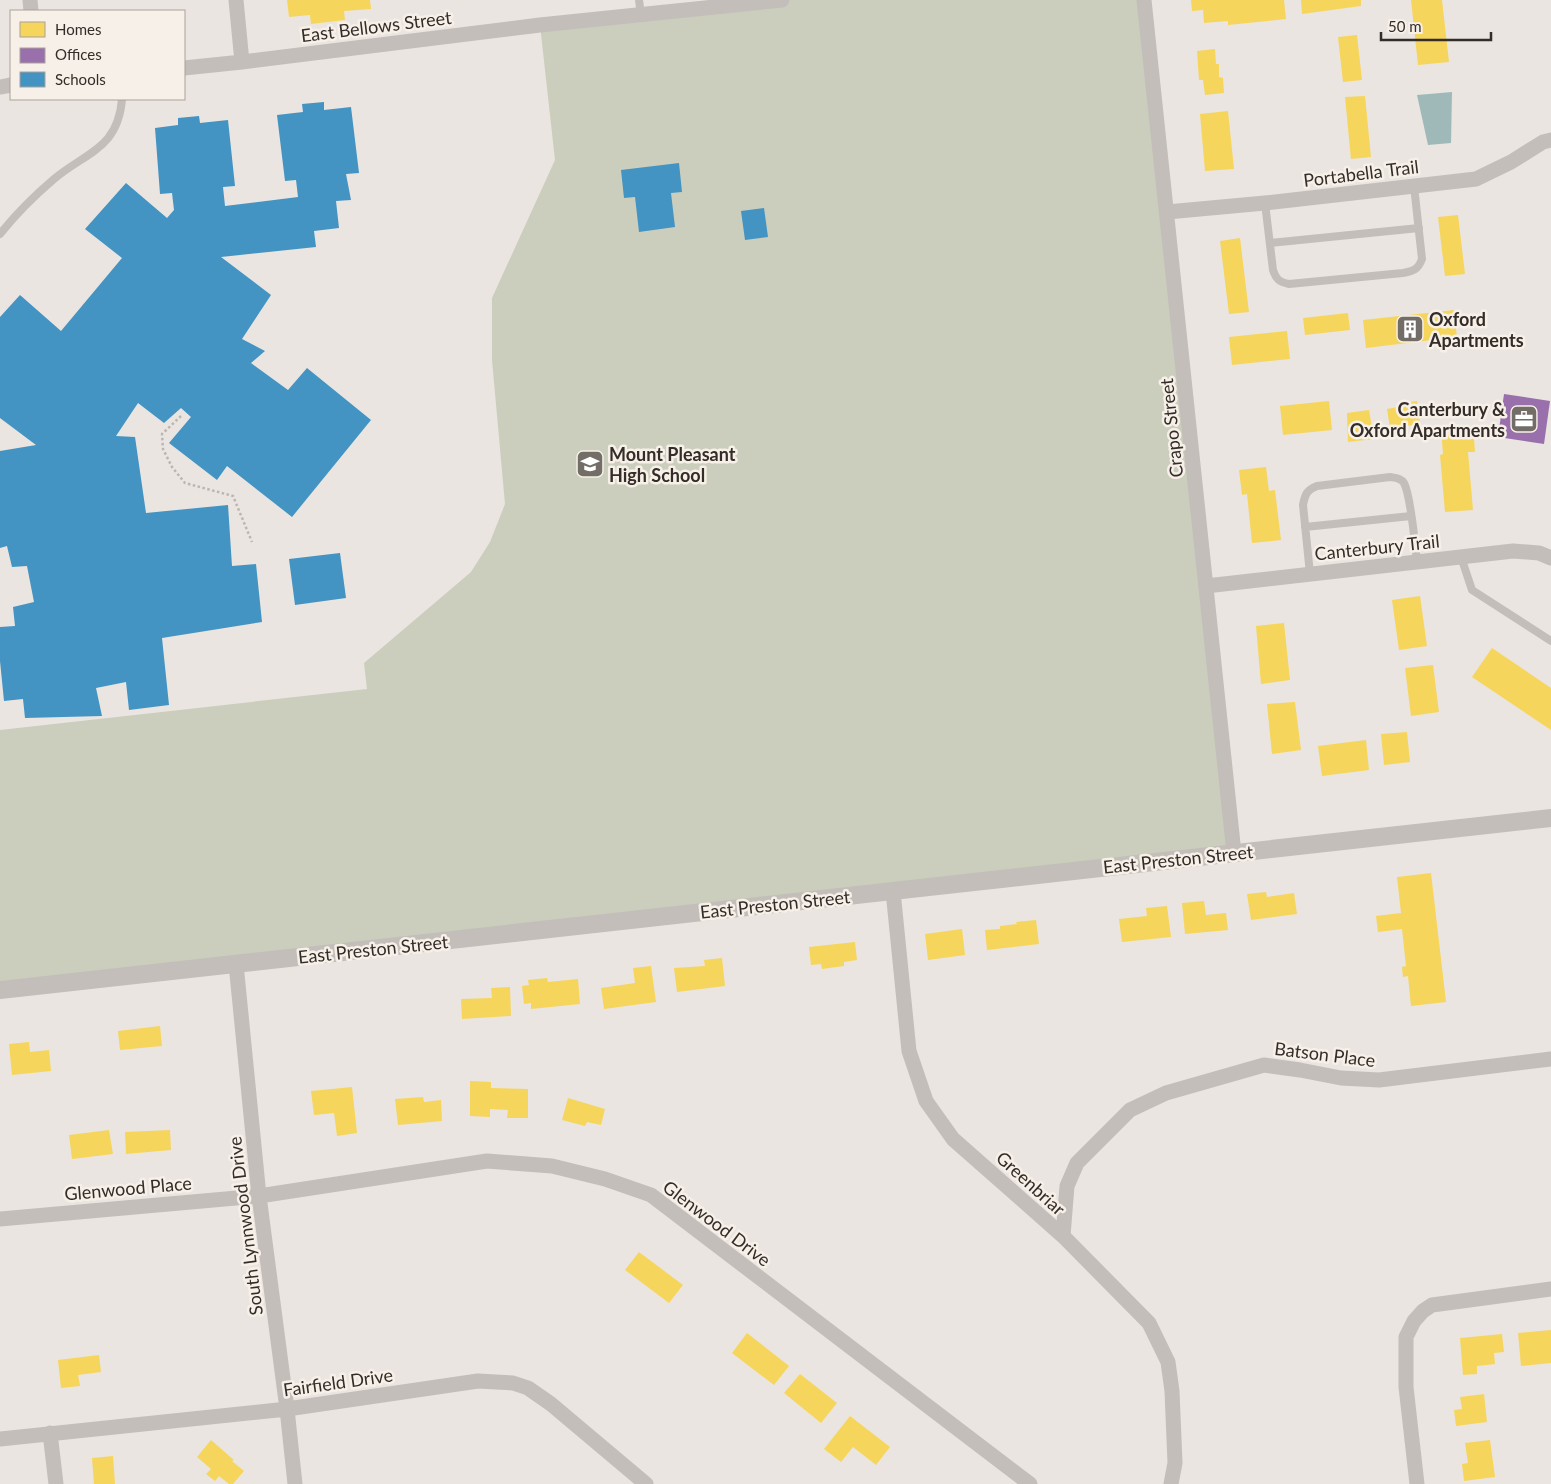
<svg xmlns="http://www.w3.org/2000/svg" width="1551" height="1484" viewBox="0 0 1551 1484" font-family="Lato,sans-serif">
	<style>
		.green { fill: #cbcebc }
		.water { fill: #9fb9b9 }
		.homes { fill: #f6d55c }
		.offices { fill: #9970ab }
		.schools { fill: #4393c3 }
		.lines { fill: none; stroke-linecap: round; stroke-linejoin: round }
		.path { stroke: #bcb6b2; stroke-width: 2.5; stroke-dasharray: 2.5 2.5; stroke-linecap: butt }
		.service { stroke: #c3beba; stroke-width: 8 }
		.minor { stroke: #c3beba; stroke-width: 15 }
		.tertiary { stroke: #c3beba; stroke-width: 18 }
		.labels { text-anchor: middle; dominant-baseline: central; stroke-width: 5; stroke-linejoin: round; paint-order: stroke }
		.street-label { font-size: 18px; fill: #332c28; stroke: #f7f0e8 }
		.poi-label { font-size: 18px; font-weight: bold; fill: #332c28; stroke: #f7f0e8; text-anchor: start }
	</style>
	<rect width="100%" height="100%" fill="#eae5e0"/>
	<path class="green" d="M763,0H1144L1234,853L0,990V730L367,689L364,663L471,572L490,542L505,504L492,360V298L555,160L540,25Z"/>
	<path class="water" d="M1452,92L1451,143L1428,145L1417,95Z"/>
	<path class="homes" d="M287,0H370L371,9L344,11L345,20L311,24L310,15L289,17Z
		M1191,0H1284L1286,19L1228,25V21L1204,23L1203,10L1192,11Z
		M1301,0H1361V6L1302,14Z
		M1411,0H1442L1449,62L1418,65Z
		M1357,35L1362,80L1343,82L1338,37Z
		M1215,49L1216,64H1219V77L1223,78L1224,93L1205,95L1203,80H1199L1197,51Z
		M1365,96L1371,157L1351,159L1345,97Z
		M1228,111L1234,169L1205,171L1200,114Z
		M1458,215L1465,274L1445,276L1438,217Z
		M1240,238L1249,312L1229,314L1220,241Z
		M1454,310L1457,337L1366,348L1363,320Z
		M1348,313L1350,330L1305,335L1303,318Z
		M1287,331L1290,359L1232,365L1229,337Z
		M1329,401L1332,430L1283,435L1280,406Z
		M1417,401L1420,424L1390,428L1387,409L1404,406L1403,403Z
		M1369,410L1374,439L1348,442L1347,413Z
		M1473,426L1475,452H1468L1473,510L1445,512L1440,455L1443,454L1441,429Z
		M1266,467L1269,491L1275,490L1281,540L1252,543L1247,494L1242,495L1239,470Z
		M1420,596L1427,646L1399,650L1392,600Z
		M1284,623L1290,680L1261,684L1256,626Z
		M1492,648L1551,688V730L1472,677Z
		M1433,665L1439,712L1411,716L1405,668Z
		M1295,702L1301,750L1272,754L1267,704Z
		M1407,732L1410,762L1384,765L1381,734Z
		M1366,740L1369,770L1322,776L1318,746Z
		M1431,873L1446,1002L1411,1006L1408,976L1403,977L1402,967L1406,966L1402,929L1378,932L1376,916L1401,913L1397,877Z
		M1266,892L1267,897L1294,893L1297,914L1251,920L1247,894Z
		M1204,901L1206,915L1226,913L1228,930L1185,934L1182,903Z
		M1167,906L1171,937L1122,942L1119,919L1147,916L1146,908Z
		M1036,920L1039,944L987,950L985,930L1000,929V926L1017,924L1016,922Z
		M962,929L965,955L928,960L925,934Z
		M855,942L857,960L844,962V966L822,969L821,964L811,965L809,947Z
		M722,958L725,986L677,992L674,968L705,966L704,960Z
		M651,966L656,1002L604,1009L601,988L635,983L633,968Z
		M547,978L548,982L578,979L580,1004L531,1009V1003L524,1004L522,986L529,985L528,980Z
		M510,987L511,1016L462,1019L461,999L492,998L491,988Z
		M160,1026L162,1046L120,1050L118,1031Z
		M29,1042L30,1052L49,1050L51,1071L12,1075L9,1044Z
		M470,1081L491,1082V1088L528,1089V1118H507L508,1110L490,1109V1117L470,1116Z
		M352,1087L357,1133L337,1136L334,1113L314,1115L311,1091Z
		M423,1097L424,1102L441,1100L442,1121L398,1125L395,1099Z
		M568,1098L605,1109L601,1125L587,1122L585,1126L562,1120Z
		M109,1130L113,1154L72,1159L69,1135Z
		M170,1130L171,1150L126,1154L125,1132Z
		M639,1252L683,1285L669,1303L625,1270Z
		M1551,1330V1363L1521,1366L1518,1333Z
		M747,1333L789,1366L774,1385L732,1353Z
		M1502,1334L1504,1352L1494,1353L1495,1364L1477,1366V1374L1463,1375L1460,1338Z
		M99,1355L101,1372L78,1375L80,1386L61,1388L58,1360Z
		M800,1374L837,1403L821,1423L784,1393Z
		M1484,1394L1487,1422L1456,1426L1454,1410L1462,1409L1460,1397Z
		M850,1416L890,1447L876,1465L853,1447L841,1462L824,1449Z
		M211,1440L234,1460L232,1461L244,1471L233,1484H229L219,1476L215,1481L206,1474L211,1469L197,1457Z
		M1490,1440L1495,1477L1464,1481L1462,1464L1468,1463L1465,1443Z
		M113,1456L115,1484H94L92,1458Z"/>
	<path class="offices" d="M1504,394L1550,401L1544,444L1498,437Z"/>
	<path class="schools" d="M324,102V110L351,107L359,173L346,174L351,200L336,201L339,228L314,231L316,247L221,257L271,295L242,339L265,351L251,363L288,390L307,368L371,420L292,517L227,466L217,480L169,443L191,417L181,408L164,423L138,403L116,436L135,437L146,513L228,505L232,566L256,564L262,622L162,638L169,705L129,710L126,682L96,688L102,716L25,718L23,699L4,701L0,661V627L15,626L13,607L34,602L27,566L12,567L7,546L0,548V451L36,445L0,418V317L20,295L61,331L122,258L85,229L126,183L167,218L174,210L172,193L160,194L155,128L178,125V118L199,116L200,123L228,120L235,186L223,187L225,206L298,197L296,180L285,181L277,115L303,112L302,104Z
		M679,163L682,192L671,193L675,227L639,232L635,197L624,198L621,170Z
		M764,208L768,237L745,240L741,211Z
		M340,553L346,598L295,605L289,559Z"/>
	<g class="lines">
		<path class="path" d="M181,416L162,434L163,449L172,467L185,483L233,496L252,542"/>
		<path class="service" d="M639,0L641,15
			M1265,203L1273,270C1276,279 1279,282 1289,284L1403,273C1413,271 1418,270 1422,259L1414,186
			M0,234C16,214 34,196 54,179C86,152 118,149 122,99
			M1270,243L1419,228
			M1305,527L1411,516
			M1461,557L1472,590L1551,641
			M1310,574L1303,505C1305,494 1307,490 1317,486L1390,477C1396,478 1401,478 1404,483C1411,496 1415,545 1417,562"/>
		<path class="minor" d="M30,0L31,11
			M236,0L242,62
			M1144,0L1234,853
			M184,68L242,62L540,25L782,0
			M0,87L11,85
			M1167,212L1265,203L1476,179L1511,162L1543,142L1551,140
			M1206,586L1513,551L1539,553L1551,558
			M893,891L909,1051L926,1101L953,1139L1063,1236L1149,1323L1168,1362L1172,1391L1175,1463L1171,1484
			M236,964L259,1196L287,1409L295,1484
			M0,1219L259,1196L487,1161L552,1166L605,1179L651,1195L1030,1484
			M1063,1236L1067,1186L1077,1163L1130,1110L1166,1093L1264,1065L1300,1070L1341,1078L1379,1080L1551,1059
			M50,1433L56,1484
			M0,1439L287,1409L478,1381L513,1383L528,1388L551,1404L646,1484
			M1417,1484L1406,1387V1337L1414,1321L1423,1311L1432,1305L1551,1289"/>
		<path class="tertiary" d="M0,990L1551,818"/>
	</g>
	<defs>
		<g id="building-square" transform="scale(1.4375)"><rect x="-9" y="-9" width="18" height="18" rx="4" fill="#736d68" stroke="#f7f0e8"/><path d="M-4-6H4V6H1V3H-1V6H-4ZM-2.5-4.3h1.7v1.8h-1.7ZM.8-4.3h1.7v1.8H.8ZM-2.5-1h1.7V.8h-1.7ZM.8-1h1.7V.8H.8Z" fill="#fff"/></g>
		<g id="office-square" transform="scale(1.4375)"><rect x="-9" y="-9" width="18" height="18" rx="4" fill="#736d68" stroke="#f7f0e8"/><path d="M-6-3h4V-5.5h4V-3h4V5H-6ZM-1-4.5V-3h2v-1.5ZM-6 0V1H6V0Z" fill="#fff"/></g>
		<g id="school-square" transform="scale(1.4375)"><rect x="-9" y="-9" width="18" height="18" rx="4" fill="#736d68" stroke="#f7f0e8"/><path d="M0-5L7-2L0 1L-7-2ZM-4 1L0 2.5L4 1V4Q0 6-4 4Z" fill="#fff"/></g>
	</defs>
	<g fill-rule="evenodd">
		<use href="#building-square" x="1410" y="329"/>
		<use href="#office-square" x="1524" y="419"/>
		<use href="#school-square" x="590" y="464"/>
	</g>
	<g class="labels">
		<g class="street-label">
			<text transform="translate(376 26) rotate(-7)">East Bellows Street</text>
			<text transform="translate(1361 173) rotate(-7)">Portabella Trail</text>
			<text transform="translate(1171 428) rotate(-96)">Crapo Street</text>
			<text transform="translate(1377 547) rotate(-6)">Canterbury Trail</text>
			<text transform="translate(1178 859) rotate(-6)">East Preston Street</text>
			<text transform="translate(775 904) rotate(-6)">East Preston Street</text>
			<text transform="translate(373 949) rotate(-6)">East Preston Street</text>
			<text transform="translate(1325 1054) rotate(7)">Batson Place</text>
			<text transform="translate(1031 1183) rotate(42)">Greenbriar</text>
			<text transform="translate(128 1188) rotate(-5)">Glenwood Place</text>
			<text transform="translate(717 1223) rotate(37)">Glenwood Drive</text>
			<text transform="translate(245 1226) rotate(-97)">South Lynnwood Drive</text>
			<text transform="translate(338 1382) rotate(-8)">Fairfield Drive</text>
		</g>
		<g class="poi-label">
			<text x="1429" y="319">Oxford<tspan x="1429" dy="21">Apartments</tspan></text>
			<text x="1505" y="409" text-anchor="end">Canterbury &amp;<tspan x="1505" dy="21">Oxford Apartments</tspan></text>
			<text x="609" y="454">Mount Pleasant<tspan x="609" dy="21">High School</tspan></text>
		</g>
	</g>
	<rect x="10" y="10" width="175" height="90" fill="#f7f0e8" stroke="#a9a29b"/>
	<rect x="20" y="22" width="25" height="15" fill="#f6d55c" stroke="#a9a29b"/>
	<text x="55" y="35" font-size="15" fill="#332c28">Homes</text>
	<rect x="20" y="48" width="25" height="15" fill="#9970ab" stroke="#a9a29b"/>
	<text x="55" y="60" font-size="15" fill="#332c28">Offices</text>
	<rect x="20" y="72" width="25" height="15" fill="#4393c3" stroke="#a9a29b"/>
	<text x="55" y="85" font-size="15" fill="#332c28">Schools</text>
	<path d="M1381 32v8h110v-8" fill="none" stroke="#332c28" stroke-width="2.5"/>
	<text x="1388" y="32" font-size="15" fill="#332c28" stroke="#f7f0e8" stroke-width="4" paint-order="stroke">50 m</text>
</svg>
